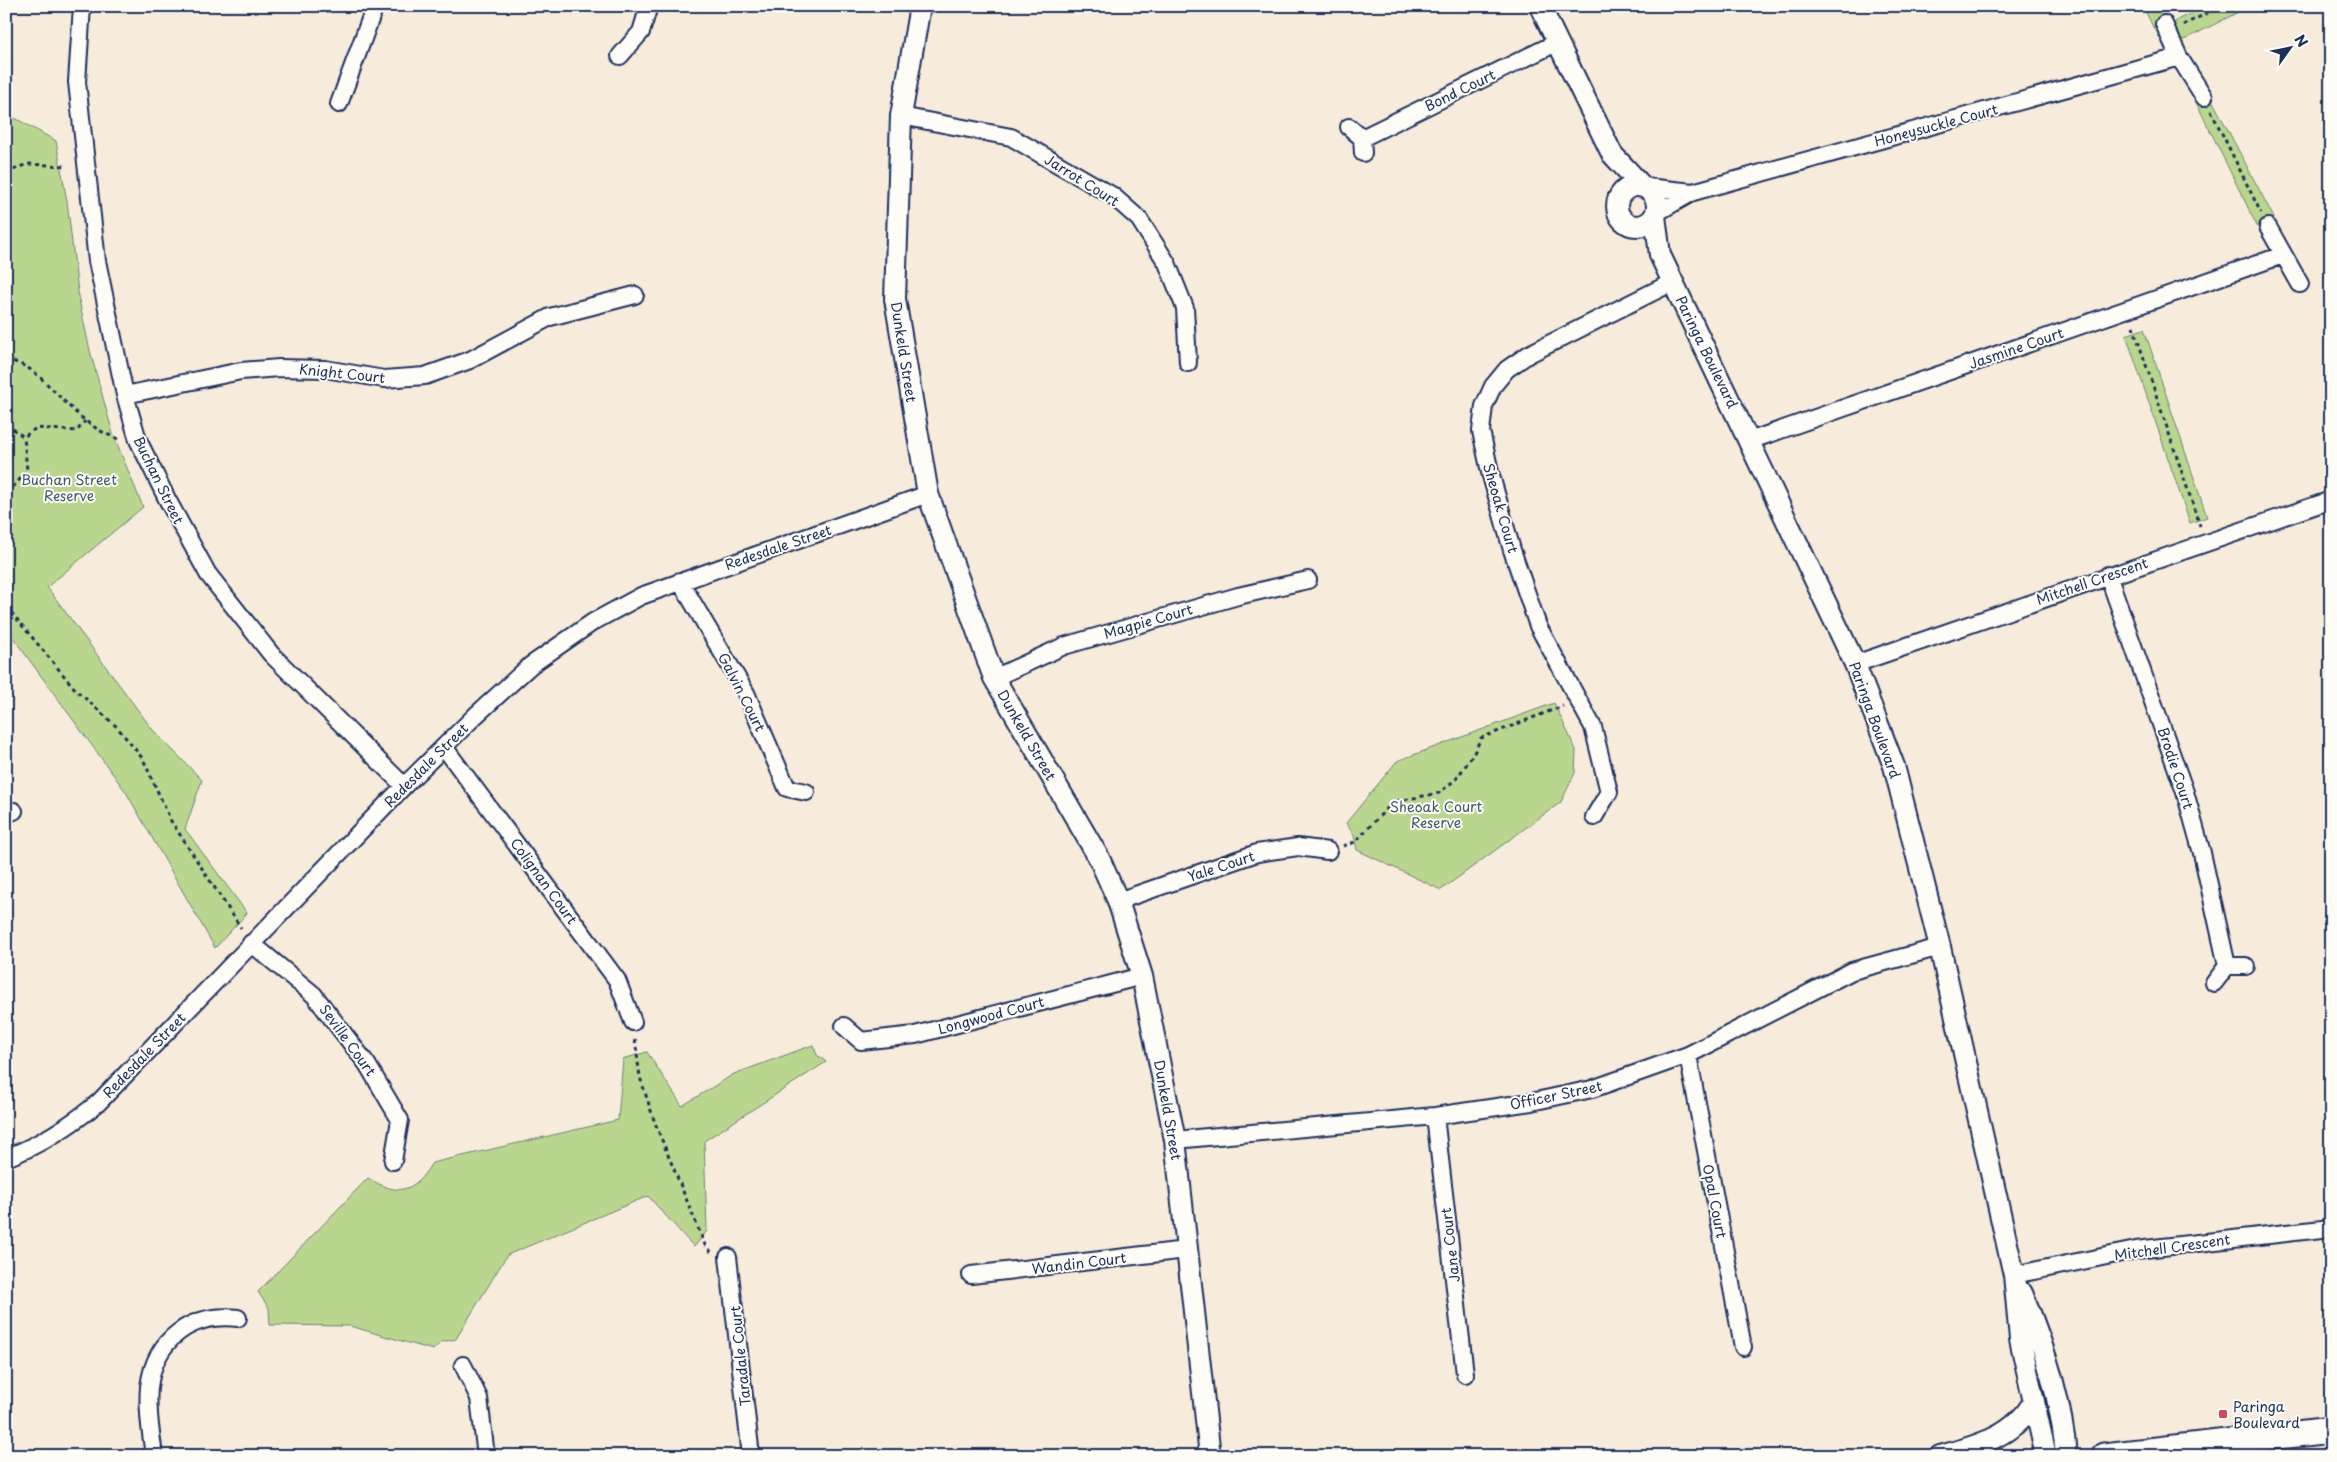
<svg xmlns="http://www.w3.org/2000/svg" width="2337" height="1462" viewBox="0 0 2337 1462" font-family="'Playpen Sans',sans-serif">
	<style>
		.green { fill: #bad68e; stroke: #6a8276 }
		.lines { fill: none; stroke-linecap: round; stroke-linejoin: round }
		.minor-casing { stroke: #1b2f5e; stroke-width: 20 }
		.tertiary-casing { stroke: #1b2f5e; stroke-width: 24 }
		.primary-casing { stroke: #1b2f5e; stroke-width: 29 }
		.path { stroke: #1b2f5e; stroke-width: 3; stroke-dasharray: 4 4; stroke-linecap: butt }
		.minor { stroke: #fdfcf7; stroke-width: 16 }
		.tertiary { stroke: #fdfcf7; stroke-width: 20 }
		.primary { stroke: #fdfcf7; stroke-width: 25 }
		.poi-dot { fill: #d1495b; stroke: #fdfcf7; stroke-width: 2 }
		.labels { text-anchor: middle; dominant-baseline: central; stroke-width: 4; stroke-linejoin: round; paint-order: stroke }
		.street-label { font-size: 14px; fill: #1b2f5e; stroke: #fdfcf7 }
		.park-label { font-size: 14px; fill: #43596a; stroke: #fdfcf7 }
		.poi-label { font-size: 14px; fill: #1b2f5e; stroke: #fdfcf7; text-anchor: start }
	</style>
	<rect width="100%" height="100%" fill="#f7ebdb"/>
	<filter id="ink" filterUnits="userSpaceOnUse"><feTurbulence type="fractalNoise" baseFrequency=".02" numOctaves="2"/><feDisplacementMap in="SourceGraphic" scale="10" xChannelSelector="R" yChannelSelector="G"/><feConvolveMatrix kernelMatrix="1 2 1 2 8 2 1 2 1" color-interpolation-filters="sRGB"/></filter>
	<g filter="url(#ink)">
		<path class="green" d="M2143,6H2162L2169,22L2154,29Z
			M2205,6H2250L2184,40L2169,32L2177,20Z
			M2210,96L2274,218L2258,228L2196,102Z
			M6,113L56,141L67,201L79,300L90,351L113,434L143,507L47,587L152,729L202,780L185,829L247,913L215,948L126,792L6,628Z
			M2144,329L2207,517L2190,523L2126,335Z
			M1554,703L1576,750L1575,773L1561,802L1441,890L1357,850L1354,835L1346,823L1397,761Z
			M813,1045L817,1055L826,1062L704,1141L707,1231L694,1247L648,1196L507,1255L456,1339L441,1342L433,1350L350,1326L270,1325L269,1308L258,1292L368,1178C398,1196 413,1194 432,1163L618,1120L623,1059L647,1052L682,1106L734,1074Z"/>
		<g class="lines">
			<g class="minor-casing">
				<path id="minor" d="M82,6L77,82L97,261L125,395L138,440L167,499L208,574L271,654L404,786
					M2164,24L2179,57L2204,97
					M620,56L641,32L649,6
					M339,104L375,6
					M901,116L1011,137L1113,196L1139,219L1167,263L1185,308L1188,363
					M1349,127L1362,138L1363,153
					M1362,138L1558,42
					M1646,187L1693,192
					M1656,213L1693,192L2179,57
					M2268,227L2300,284
					M125,395L241,371L279,368L325,369L384,379L425,376L470,360L550,317L635,295
					M1749,441L2283,255
					M2108,575L2185,792L2202,853L2227,966
					M680,581L746,693L787,788L806,792
					M1855,664L2331,500
					M994,678L1064,646L1238,596L1308,580
					M444,747L617,980L633,1022
					M6,814L14,811
					M1594,817L1609,792L1593,727L1538,626L1512,550L1490,472L1481,431L1484,406L1493,386L1507,369L1529,354L1673,282
					M1118,901L1257,853L1298,847L1328,851
					M251,943L314,995L367,1064L400,1120L393,1161
					M2227,966H2246
					M2214,983L2227,966
					M844,1026L861,1041L915,1035L1142,976
					M1688,1055L1743,1347
					M1435,1116L1465,1374
					M1175,1140L1435,1116L1531,1102L1592,1089L1688,1055L1852,971L1940,947
					M6,1158C42,1144 70,1126 99,1102L404,786L475,716L531,665L593,622L641,596L928,494
					M728,1257L751,1456
					M971,1275L1186,1250
					M2014,1275L2136,1250L2331,1228
					M463,1365L479,1398L486,1456
					M154,1456C151,1433 147,1410 149,1387C155,1338 192,1313 238,1318"/>
			</g>
			<g class="tertiary-casing">
				<path id="tertiary" d="M920,6L901,116L895,299L928,494L994,678L1099,858L1118,901L1142,976L1175,1140L1210,1456
					M1540,6L1612,154L1642,186
					M1617 206a20 20 0 1 1 40 0a20 20 0 1 1-40 0Z
					M1655,216L1660,255L1855,664L1894,766L1940,947L2014,1275L2020,1339L2046,1456
					M2022,1293C2043,1343 2062,1401 2066,1456
					M1940,1456C1977,1446 2014,1437 2034,1401"/>
			</g>
			<g class="primary-casing">
				<path id="primary" d="M2104,1456L2331,1430"/>
			</g>
			<path class="path" d="M2183,25L2222,6
				M2211,111L2261,213
				M6,173L27,164L67,166
				M2133,326L2200,526
				M6,358C14,362 24,365 31,370C61,393 81,428 120,439
				M6,424L24,437L36,428L77,431L85,421
				M6,501L7,494L27,471L24,437
				M6,606L76,690L117,727L143,759L171,821L241,928
				M1343,846L1355,842L1393,802L1439,793L1456,779L1473,755L1481,738L1563,706
				M635,1039L640,1077L655,1123L705,1245L712,1253"/>
			<use href="#minor" class="minor"/>
			<use href="#tertiary" class="tertiary"/>
			<use href="#primary" class="primary"/>
		</g>
	</g>
	<rect class="poi-dot" x="2218" y="1409" width="10" height="10" rx="2.5"/>
	<g class="labels">
		<g class="street-label">
			<text transform="translate(1460 90) rotate(-26)">Bond Court</text>
			<text transform="translate(1936 125) rotate(-15)">Honeysuckle Court</text>
			<text transform="translate(1082 180) rotate(32)">Jarrot Court</text>
			<text transform="translate(2016 348) rotate(-19)">Jasmine Court</text>
			<text transform="translate(904 352) rotate(81)">Dunkeld Street</text>
			<text transform="translate(1707 352) rotate(64)">Paringa Boulevard</text>
			<text transform="translate(342 373) rotate(6)">Knight Court</text>
			<text transform="translate(159 480) rotate(64)">Buchan Street</text>
			<text transform="translate(1501 508) rotate(74)">Sheoak Court</text>
			<text transform="translate(778 547) rotate(-19)">Redesdale Street</text>
			<text transform="translate(2092 581) rotate(-19)">Mitchell Crescent</text>
			<text transform="translate(1148 621) rotate(-16)">Magpie Court</text>
			<text transform="translate(742 692) rotate(63)">Galvin Court</text>
			<text transform="translate(1875 720) rotate(70)">Paringa Boulevard</text>
			<text transform="translate(1027 735) rotate(60)">Dunkeld Street</text>
			<text transform="translate(426 765) rotate(-45)">Redesdale Street</text>
			<text transform="translate(2176 768) rotate(72)">Brodie Court</text>
			<text transform="translate(1221 866) rotate(-18)">Yale Court</text>
			<text transform="translate(544 881) rotate(54)">Colignan Court</text>
			<text transform="translate(991 1015) rotate(-15)">Longwood Court</text>
			<text transform="translate(348 1040) rotate(54)">Seville Court</text>
			<text transform="translate(144 1055) rotate(-46)">Redesdale Street</text>
			<text transform="translate(1556 1095) rotate(-12)">Officer Street</text>
			<text transform="translate(1168 1110) rotate(80)">Dunkeld Street</text>
			<text transform="translate(1715 1201) rotate(79)">Opal Court</text>
			<text transform="translate(1450 1245) rotate(-97)">Jane Court</text>
			<text transform="translate(2172 1247) rotate(-8)">Mitchell Crescent</text>
			<text transform="translate(1079 1263) rotate(-7)">Wandin Court</text>
			<text transform="translate(740 1356) rotate(-96)">Taradale Court</text>
		</g>
		<g class="park-label">
			<text x="69" y="479">Buchan Street<tspan x="69" dy="16">Reserve</tspan></text>
			<text x="1436" y="806">Sheoak Court<tspan x="1436" dy="16">Reserve</tspan></text>
		</g>
		<g class="poi-label">
			<text x="2233" y="1406">Paringa<tspan x="2233" dy="16">Boulevard</tspan></text>
		</g>
	</g>
	<rect width="2337" height="1462" fill="none" stroke="#fdfcf7" stroke-width="25"/>
	<rect x="12" y="12" width="2312" height="1437" fill="none" stroke="#1b2f5e" stroke-width="2" filter="url(#ink)"/>
	<g transform="translate(2290 48) rotate(57)" stroke="#fdfcf7" stroke-width="4" paint-order="stroke">
	<path d="M0-4L9 19L0 12L-9 19Z" fill="#1b2f5e"/>
	<text y="-8" font-size="14" font-weight="bold" text-anchor="middle" fill="#1b2f5e">N</text>
	</g>
</svg>
